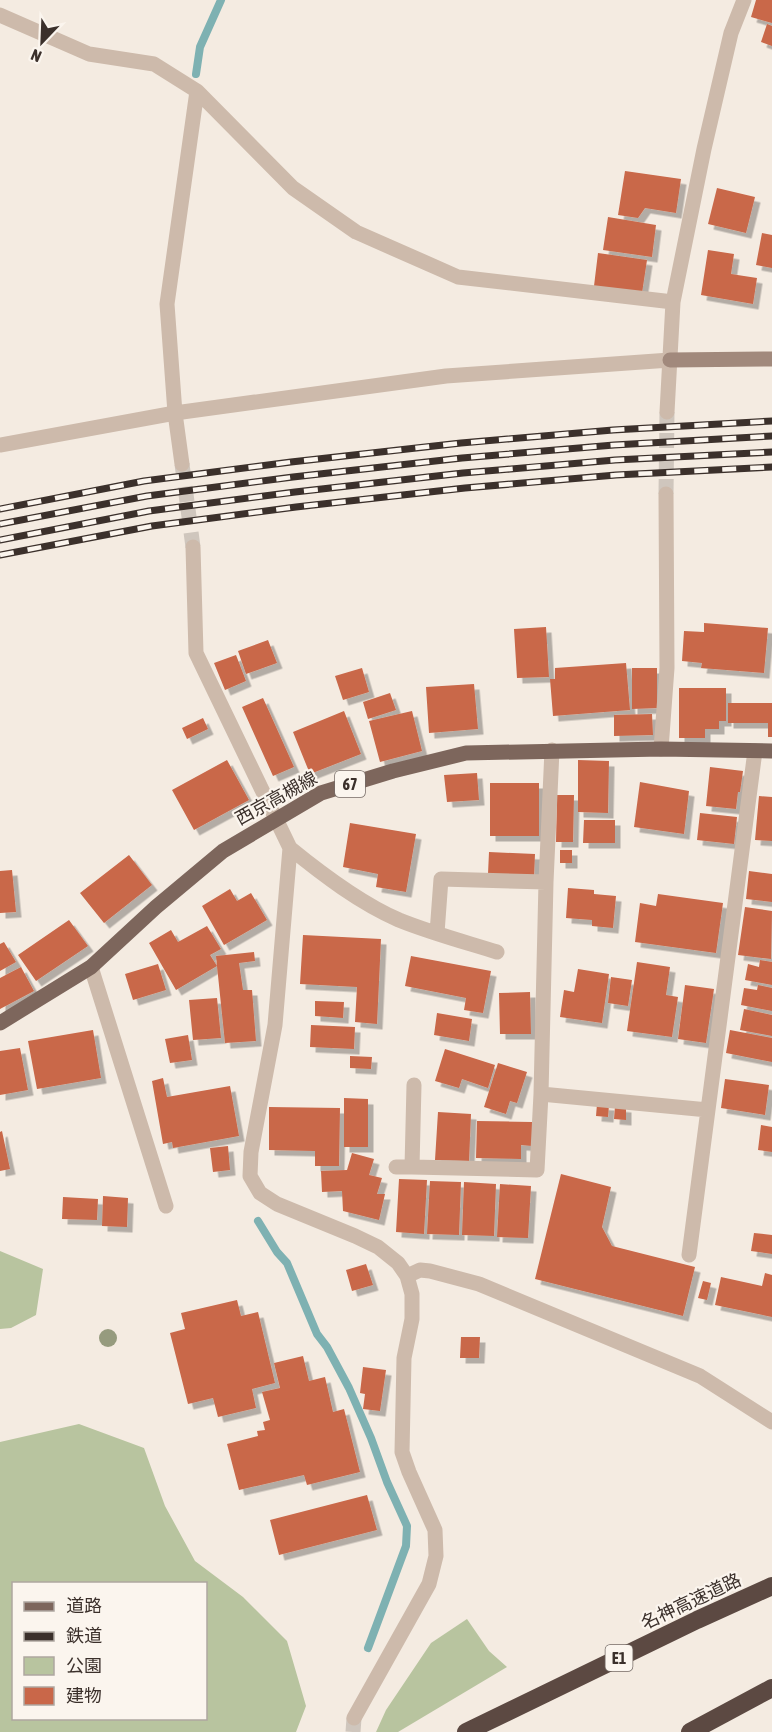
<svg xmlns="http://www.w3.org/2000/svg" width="772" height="1732" viewBox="0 0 772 1732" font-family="'Asap Condensed','Noto Sans JP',sans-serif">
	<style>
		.green { fill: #b8c49f; fill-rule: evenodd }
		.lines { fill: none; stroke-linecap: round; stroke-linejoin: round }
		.stream { stroke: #7eb1b2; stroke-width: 8 }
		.building { fill: #c96749; filter: url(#shadow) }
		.street-tunnel { stroke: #cfc6bd; stroke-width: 15; stroke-dasharray: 15 8; stroke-linecap: butt }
		.street { stroke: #cdbaab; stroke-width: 15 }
		.secondary { stroke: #a1897c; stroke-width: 15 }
		.primary { stroke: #7d665c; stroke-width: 15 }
		.highway { stroke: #5c4942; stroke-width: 18 }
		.rail-casing { stroke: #3b302b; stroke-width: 7 }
		.rail { stroke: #fbf5ee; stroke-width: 4.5; stroke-dasharray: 14; stroke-linecap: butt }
		.tree { fill: #969b7e }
		.labels { text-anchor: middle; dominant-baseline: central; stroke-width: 4.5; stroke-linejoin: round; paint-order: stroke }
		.shield { fill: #fbf5ee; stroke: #756b66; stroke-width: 1.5 }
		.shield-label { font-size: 16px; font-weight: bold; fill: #3b302b }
		.street-label { font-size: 18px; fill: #3b302b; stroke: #fbf5ee }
	</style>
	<defs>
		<filter id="shadow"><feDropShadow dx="5.5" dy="5.5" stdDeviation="0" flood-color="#0004"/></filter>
	</defs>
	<rect width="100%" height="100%" fill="#f4ebe1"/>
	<path class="green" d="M0,1251L43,1269L36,1315L11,1328L0,1329Z
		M79,1424L144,1448L165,1506L195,1561L243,1597L287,1641L306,1706L296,1732H0V1442ZM14,1584H206V1718H14Z
		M467,1619L489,1651L507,1667L398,1732H376L386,1710L431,1643Z"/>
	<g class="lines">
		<path class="stream" d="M196,74L200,47L221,0
			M258,1221L277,1252L287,1263L317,1334L327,1347L349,1388L371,1438L387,1482L407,1526L406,1546L368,1648"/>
	</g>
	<path class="building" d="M756,0H772V23L751,17Z
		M767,24L772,26V46L761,42Z
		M625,171L681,179L676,213L645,208L638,218L618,215Z
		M717,188L755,197L746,233L708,224Z
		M608,217L656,225L652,257L603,250Z
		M762,233L772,235V268L756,265Z
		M708,250L734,254L731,274L757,278L753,304L701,295Z
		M598,253L647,260L642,293L594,286Z
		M704,623L768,628L764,673L701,668L702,663L682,661L684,631L704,632Z
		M546,627L549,677L517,678L514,629Z
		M268,640L277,663L246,674L238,651Z
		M236,655L246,681L225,690L214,663Z
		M626,663L630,710L553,716L550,679H555V668Z
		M362,668L369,692L343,700L335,676Z
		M632,668H657V708L632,709Z
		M474,684L478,729L429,733L426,687Z
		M679,688H726V721H719V729H705V738H679Z
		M390,693L396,710L368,719L363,702Z
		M263,698L294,767L273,776L242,707Z
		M728,703H772V737H768V723H728Z
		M344,711L361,754L310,774L293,732Z
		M412,711L422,751L380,762L369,721Z
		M652,714L653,735L614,736V715Z
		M203,718L208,729L187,739L182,728Z
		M227,760L249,800L194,830L172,790Z
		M578,760L609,761L608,813L578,812Z
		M710,767L743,771L740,792H738L736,809L706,806Z
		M477,773L479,800L447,802L444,775Z
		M640,782L689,791L684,834L634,827Z
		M490,783H539V836H490Z
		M557,795H574L573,842H556Z
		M759,796L772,797V841L755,840Z
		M700,813L737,817L734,844L697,840Z
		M584,820H615V843H583Z
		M350,823L416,834L406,892L376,887L378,874L343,867Z
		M560,850H572V863H560Z
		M489,852L535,854L534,876L488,874Z
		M129,855L152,885L104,923L80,893Z
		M12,870L16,912L0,913V871Z
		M749,871L772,874V902L746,899Z
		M568,888L594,890V894L616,896L613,928L592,926V920L566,918Z
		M230,889L237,901L251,893L267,920L224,945L202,906Z
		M658,894L723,903L716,953L635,942L640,903L656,906Z
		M745,907L772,911L771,959L738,955Z
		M69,920L88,946L36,981L18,955Z
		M207,926L221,949L210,955L217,966L216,956L254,952L255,961L239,963L243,990H252L256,1041L225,1043L217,966L176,990L149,943L171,930L178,942Z
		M303,935L381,939L377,1024L355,1022L357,987L300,984Z
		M4,942L16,962L0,971V944Z
		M411,956L491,971L483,1013L464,1010L466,998L405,986Z
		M760,960L772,962V985L745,980L748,964L759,967Z
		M637,962L670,967L666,995L678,997L672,1037L627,1031Z
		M158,964L166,990L133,1000L125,974Z
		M21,967L34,991L0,1009V978Z
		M578,969L609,974L602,1023L560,1017L564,990L574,992Z
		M611,977L632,980L628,1006L608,1003Z
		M685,985L714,989L706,1043L678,1039Z
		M758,985L772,988V1011L741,1005L744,988L757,990Z
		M530,992L531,1034H500L499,993Z
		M217,998L221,1038L193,1040L189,1000Z
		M315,1001L344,1002L343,1018L315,1016Z
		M744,1009L772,1015V1036L740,1030Z
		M437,1013L472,1019L469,1041L434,1035Z
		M311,1025L355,1027L354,1049L310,1047Z
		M93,1030L101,1078L37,1089L28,1041Z
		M730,1030L772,1038V1062L726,1053Z
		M188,1035L192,1060L170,1063L165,1039Z
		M20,1048L28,1090L0,1095V1051Z
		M445,1049L495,1065L488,1088L462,1079L459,1088L435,1081Z
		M350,1056L372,1057L371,1069L350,1068Z
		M498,1063L527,1072L517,1103L510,1101L506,1114L484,1107Z
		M163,1078L167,1097L230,1086L239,1136L173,1148L172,1142L163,1144L152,1081Z
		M725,1079L769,1085L765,1115L721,1108Z
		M344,1098L368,1099V1147H344Z
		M597,1104L609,1105L608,1117L596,1116Z
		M615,1106L626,1107V1120L614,1119Z
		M269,1107L340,1108L339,1166H315V1151L269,1150Z
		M438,1112L471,1114L469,1161L435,1160Z
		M477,1121L532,1122V1146L521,1145V1159L476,1158Z
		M761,1125L772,1127V1152L758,1150Z
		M2,1131L10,1169L0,1171V1132Z
		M228,1146L230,1170L213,1172L210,1148Z
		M352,1153L374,1159L369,1175L382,1178L377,1194H385L379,1220L343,1211L342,1191L322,1192L321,1171L347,1170Z
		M561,1174L611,1187L602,1227L612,1246L695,1267L683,1316L535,1279Z
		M399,1179L427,1180L424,1234L396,1232Z
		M430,1181L461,1182L459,1235L427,1234Z
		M464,1182L496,1184L494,1236L462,1235Z
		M500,1184L531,1186L528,1238L497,1237Z
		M103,1196L128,1198L127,1227L102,1226Z
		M63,1197L98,1199L97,1220L62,1219Z
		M754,1233L772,1235V1254L751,1251Z
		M366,1264L373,1285L352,1291L346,1270Z
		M765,1273L772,1275V1317L715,1305L721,1277L762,1286Z
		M703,1281L711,1283L707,1300L698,1298Z
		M237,1300L241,1316L258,1312L275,1383L252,1389L256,1408L218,1417L213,1398L188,1404L170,1333L185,1329L181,1313Z
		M461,1337H480L479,1358H460Z
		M303,1356L309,1381L325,1377L333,1412L344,1409L360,1472L307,1485L304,1475L239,1490L227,1444L258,1436L257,1431L265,1430L263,1422L270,1420L262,1392L280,1388L274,1363Z
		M363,1367L386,1370L380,1411L363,1409L365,1394L360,1393Z
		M367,1495L377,1530L279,1555L270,1520Z"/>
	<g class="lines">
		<path class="street-tunnel" d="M182,464L193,547
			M666,494L667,412
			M353,1732L354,1718"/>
		<path class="street" d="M0,15L89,54L154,64L197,91L293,188L356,232L458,277L673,302
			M667,412L673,302L704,149L731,33L744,0
			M0,445L175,413L446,376L670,360
			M182,464L175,413L167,304L197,91
			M193,547L196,653L290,848L275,1025L251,1152L250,1176L260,1193L277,1204L355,1236L378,1247L398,1263L407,1276L412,1294V1319L404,1358L402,1452L409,1472L435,1530L436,1556L429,1584L354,1718
			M661,749L667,668L666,494
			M290,848C323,875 360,903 399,920C431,933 465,942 497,952
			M437,933L441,879L546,882
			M91,967L166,1206
			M414,1085L412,1167L537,1170L541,1094L546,882L552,750
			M541,1094L708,1110
			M396,1167H412
			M689,1255L755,751
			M407,1276L420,1270L430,1271L479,1284L700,1376L772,1422"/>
		<path class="secondary" d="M670,360L772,359"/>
		<path class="primary" d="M0,1023L91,967L156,907L223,851L321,793L393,771L466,753L661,749L772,751"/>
		<path class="highway" d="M466,1732L697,1620L772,1586
			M690,1732L772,1688"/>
		<g class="rail-casing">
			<path id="rail" d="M0,509L144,481L291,462L461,443L613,430L772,421
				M0,524L147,496L293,477L462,458L614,445L772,436
				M0,540L149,511L295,492L463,473L615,460L772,452
				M0,555L152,526L296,507L465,488L616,475L772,467"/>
		</g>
		<use href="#rail" class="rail"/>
	</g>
	<circle class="tree" cx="108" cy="1338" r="9"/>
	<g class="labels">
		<g class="shield">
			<rect x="335" y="771" width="30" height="26" rx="4.5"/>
			<rect x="605.5" y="1645" width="27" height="26" rx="4.5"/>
		</g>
		<g class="shield-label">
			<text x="350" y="784">67</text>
			<text x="619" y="1658">E1</text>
		</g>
		<g class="street-label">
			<text transform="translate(276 798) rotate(-29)">西京高槻線</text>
			<text transform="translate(691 1601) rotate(-25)">名神高速道路</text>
		</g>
	</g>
	<rect x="12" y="1582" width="195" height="138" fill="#fbf5ee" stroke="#aea6a0" stroke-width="1.5"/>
	<rect x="24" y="1602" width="30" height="9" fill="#7d665c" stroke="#aea6a0" stroke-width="1.5"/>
	<text x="66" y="1612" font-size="18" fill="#3b302b">道路</text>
	<rect x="24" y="1632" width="30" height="9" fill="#3b302b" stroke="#aea6a0" stroke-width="1.5"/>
	<text x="66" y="1642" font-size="18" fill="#3b302b">鉄道</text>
	<rect x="24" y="1657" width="30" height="18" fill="#b8c49f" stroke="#aea6a0" stroke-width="1.5"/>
	<text x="66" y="1672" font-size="18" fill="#3b302b">公園</text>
	<rect x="24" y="1687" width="30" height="18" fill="#c96749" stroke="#aea6a0" stroke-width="1.5"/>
	<text x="66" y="1702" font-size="18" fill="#3b302b">建物</text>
	<g transform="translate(42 42) rotate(203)" stroke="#fbf5ee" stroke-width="4.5" paint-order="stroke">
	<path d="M0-4.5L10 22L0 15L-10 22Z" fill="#3b302b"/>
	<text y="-9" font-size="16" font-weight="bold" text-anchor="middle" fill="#3b302b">N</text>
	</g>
</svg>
